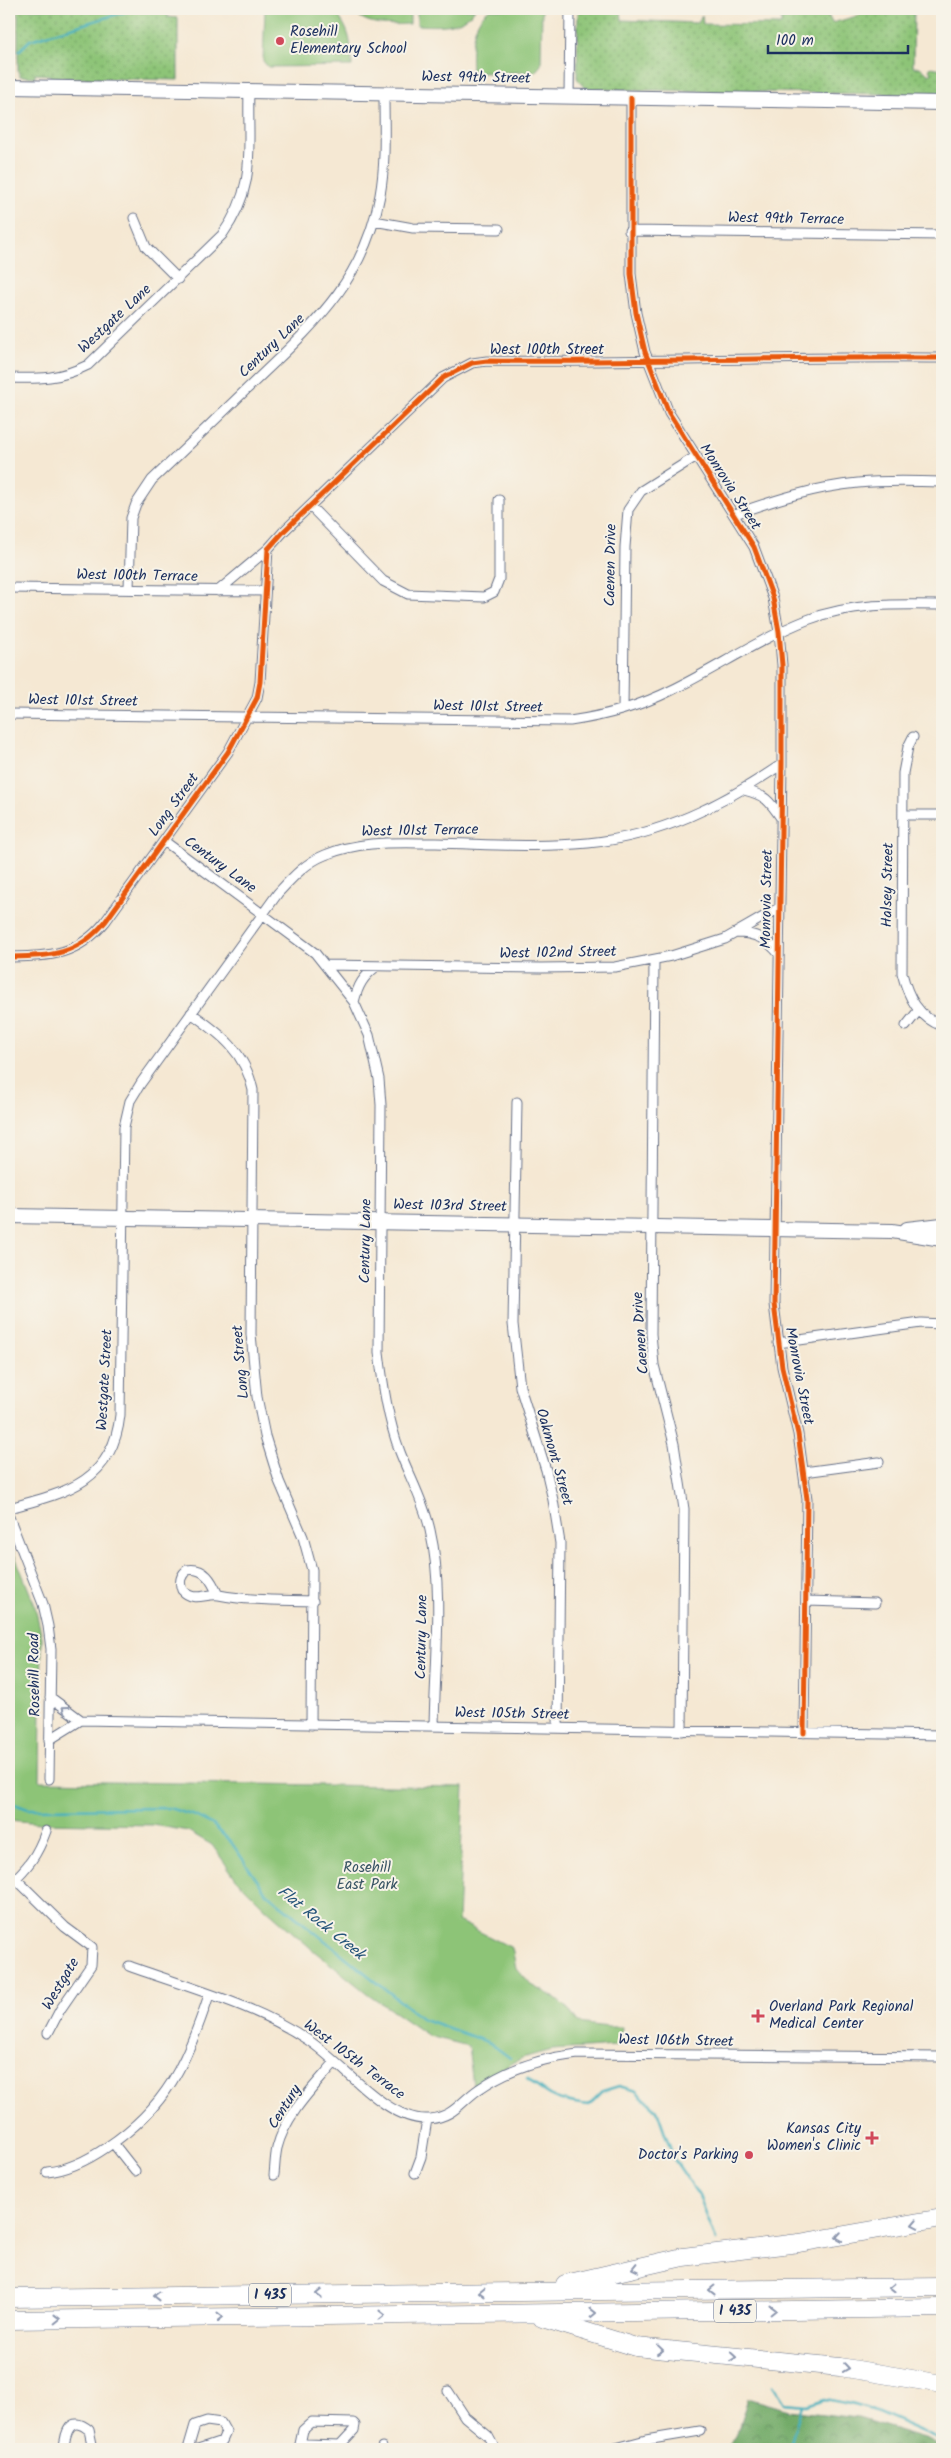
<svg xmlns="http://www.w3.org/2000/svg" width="951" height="2458" viewBox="0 0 951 2458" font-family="Kalam,sans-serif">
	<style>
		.grass { fill: url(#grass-dots); stroke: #547a6a }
		.forest { fill: url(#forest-crowns); stroke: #466c63 }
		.green { fill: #8dc477; stroke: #547a6a }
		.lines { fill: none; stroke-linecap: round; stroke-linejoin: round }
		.stream { stroke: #40afbd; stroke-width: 2.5 }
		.street-casing { stroke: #677087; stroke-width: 11 }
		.secondary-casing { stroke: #677087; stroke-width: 16 }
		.highway-casing { stroke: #677087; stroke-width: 19 }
		.street { stroke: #fff; stroke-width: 9 }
		.secondary { stroke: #fff; stroke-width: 14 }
		.highway { stroke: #fff; stroke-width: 18 }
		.cycleway-casing { stroke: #f7f3e8; stroke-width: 8 }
		.cycleway { stroke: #e8590c; stroke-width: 5 }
		.oneway { stroke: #8d97ae }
		.poi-dot { fill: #d1495b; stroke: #f7f3e8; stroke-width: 2 }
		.labels { text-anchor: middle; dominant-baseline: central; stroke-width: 4; stroke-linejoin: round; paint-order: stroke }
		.shield { fill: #f7f3e8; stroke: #5d6a87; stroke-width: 1 }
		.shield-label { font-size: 14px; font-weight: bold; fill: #1b2f5e }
		.poi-label { font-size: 15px; fill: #1b2f5e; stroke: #f7f3e8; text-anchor: start }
		.street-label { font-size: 15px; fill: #1b2f5e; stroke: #f7f3e8 }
		.park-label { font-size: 15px; fill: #385464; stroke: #f7f3e8 }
		.water-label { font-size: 16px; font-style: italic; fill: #26557a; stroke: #f7f3e8 }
	</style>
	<defs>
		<pattern id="grass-dots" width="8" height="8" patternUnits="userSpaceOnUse" patternTransform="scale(1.25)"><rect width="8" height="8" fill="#8dc477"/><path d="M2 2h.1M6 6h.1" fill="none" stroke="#72a065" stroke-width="1.8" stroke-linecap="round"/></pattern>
		<pattern id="forest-crowns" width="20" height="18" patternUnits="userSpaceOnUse" patternTransform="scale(1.25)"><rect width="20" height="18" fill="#72aa68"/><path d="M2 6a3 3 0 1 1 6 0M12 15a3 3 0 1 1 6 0" fill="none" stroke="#5d8b59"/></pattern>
	</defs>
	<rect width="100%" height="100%" fill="#f7f3e8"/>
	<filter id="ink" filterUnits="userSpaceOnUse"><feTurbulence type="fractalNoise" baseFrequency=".02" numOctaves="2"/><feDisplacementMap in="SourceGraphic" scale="10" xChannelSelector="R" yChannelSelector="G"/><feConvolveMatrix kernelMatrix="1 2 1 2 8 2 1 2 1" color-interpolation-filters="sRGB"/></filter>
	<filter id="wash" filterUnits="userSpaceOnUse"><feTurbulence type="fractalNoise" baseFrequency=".0096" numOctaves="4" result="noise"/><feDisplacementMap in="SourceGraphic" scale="20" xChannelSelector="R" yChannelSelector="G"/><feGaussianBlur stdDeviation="1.12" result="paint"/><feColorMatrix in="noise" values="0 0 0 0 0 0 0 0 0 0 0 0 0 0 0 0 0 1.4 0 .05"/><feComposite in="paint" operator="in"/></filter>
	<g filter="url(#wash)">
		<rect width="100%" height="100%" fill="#f5e8d3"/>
		<path class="grass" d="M18,9H168V17L178,18V80L66,78L50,77V75L35,74V77L20,76L18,71Z
			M873,9H914L913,67H920L929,75L932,73L929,70L931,67L942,69V57V95L585,89L577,78L578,16V12L581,11H621L622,20L698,23L702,15L703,24L781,25V18L828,15L832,23L857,16Z"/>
		<path class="forest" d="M748,2398L789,2410L858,2418L925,2438L942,2447V2449H726L736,2436Z"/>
		<path class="green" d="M265,9H332C350,28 351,40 352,66L268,67L263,61Z
			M352,9H410V24C391,25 364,27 352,9Z
			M417,9H475C463,28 437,26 417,25Z
			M490,9H542L541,65L535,72L472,73C471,52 470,21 490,9Z
			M9,1541L34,1603L42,1637L40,1781L464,1787L458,1921L512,1948L516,1968L530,1984L552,1996L568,2009L578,2023L608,2027H622L621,2035H624L622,2043L617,2046L551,2050L522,2058L473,2085L468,2046L429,2036L368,1994L314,1951L264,1907L237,1880L212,1845L188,1831L153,1825L40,1823L9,1820Z"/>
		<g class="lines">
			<path class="stream" d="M19,51L30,40L135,9
				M9,1802L28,1809L169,1808L195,1816L213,1825L231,1842L266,1893L421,2018L490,2043L510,2058
				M527,2078C548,2098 561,2102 589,2105L603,2091L619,2086L636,2091L657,2110L674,2159L699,2196L716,2240
				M773,2385L785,2403L806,2405L824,2399L851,2404L878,2412L942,2440
				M792,2449L791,2442L802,2405"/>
		</g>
	</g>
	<g filter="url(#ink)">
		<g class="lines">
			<g class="street-casing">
				<path id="street" d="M569,96L570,9
					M631,98V274L636,313L645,352L669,413L754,547L773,598L779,632L782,665V764L774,1304L782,1367L798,1434L807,1499L804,1733
					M134,218L146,247L178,279
					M374,221L413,228L499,229
					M629,231L942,235
					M9,378C40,379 60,379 88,365L222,235C258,185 247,147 249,91
					M310,506L383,581L408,594L484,597L494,592L499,579V500
					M735,514C775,500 815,487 858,483C886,480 914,481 942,482
					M9,588L264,591
					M129,589L131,518L136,504L152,480C185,449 218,417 250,386C311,327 364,283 380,195C386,162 384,127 384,93
					M218,591L268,549
					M623,709L625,547L628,510L641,491L695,457
					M9,714L570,721C605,716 640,706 672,690C717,668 759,639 807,620C850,603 897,604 942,605
					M913,737L908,747L903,773L902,973C908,997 918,1017 942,1026
					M744,790C765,795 769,800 781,818
					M903,815H942
					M164,841L315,953L354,1002L369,1035L379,1079L381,1105L379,1352C383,1386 388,1420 400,1452C410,1478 424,1502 430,1530C444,1590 435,1664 434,1726
					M736,933C756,933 767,939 779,954
					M9,957C50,956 77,956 105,922L228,752L257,698L260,682L268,549L284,531L443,378L472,363L487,361C639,363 790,356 942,358
					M654,960L651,1334L654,1365L674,1444L684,1509L682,1731
					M325,965L541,968L615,967L671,956L725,939L779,908
					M354,1002C358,985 363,977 377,966
					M191,1013C221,1034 245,1052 253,1090L251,1334L257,1397L265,1436L279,1481L303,1537L312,1570L311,1725
					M906,1026L918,1011
					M517,1102L513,1324L520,1387L546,1470L553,1500L560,1543L558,1728
					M778,1343L921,1323L942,1324
					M804,1472L879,1462
					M9,1508C65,1493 113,1482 120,1415L124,1127L130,1101L141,1083L278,893C292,878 305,863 325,855C361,840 397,843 436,843C487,844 538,848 588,843C661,836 722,805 782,764
					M9,1517L43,1604L48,1626L51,1649L49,1779
					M218,1595C212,1581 205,1567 187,1570C180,1576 179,1582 182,1590C194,1603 205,1593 219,1595C250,1601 281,1600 313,1601
					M807,1601L875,1603
					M50,1697L81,1720
					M49,1740L81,1720L942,1735
					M16,1879L65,1927L92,1947L91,1965L60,2010L48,2033
					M9,1885C28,1867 37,1856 46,1831
					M129,1966C189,1988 254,2004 308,2040C342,2062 386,2122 429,2119C454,2117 460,2102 479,2089C509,2068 543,2058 578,2054L942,2057
					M113,2143L135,2171
					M47,2172C69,2170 88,2160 107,2147C167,2107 187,2062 209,1995
					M415,2173L421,2157L427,2119
					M274,2175C275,2166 275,2157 277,2148C285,2115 314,2087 335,2062
					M448,2391L465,2417L488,2436L495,2449
					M382,2447L383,2449
					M64,2449C65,2433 70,2414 89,2430L93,2449
					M188,2449L195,2425L207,2421L221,2423L226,2432L222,2441L198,2449
					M299,2449L303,2430L312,2422L353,2423L355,2425L354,2430L340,2445L306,2444L300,2446
					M612,2449L646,2440L700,2431"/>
			</g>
			<g class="secondary-casing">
				<path id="secondary" d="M9,87L942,103
					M9,1216L892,1231L942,1239
					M907,1229L942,1225"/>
			</g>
			<g class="highway-casing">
				<path id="highway" d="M565,2284L683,2257L799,2243L942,2218
					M9,2298L942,2287
					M542,2318L636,2347L840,2367L942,2384
					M9,2320L942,2308"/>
			</g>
			<use href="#street" class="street"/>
			<use href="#secondary" class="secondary"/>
			<use href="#highway" class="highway"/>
			<g class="cycleway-casing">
				<path id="cycleway" d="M631,98V274L636,313L645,352L669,413L754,547L773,598L779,632L782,665V764L774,1304L782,1367L798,1434L807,1499L804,1733
					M9,957C50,956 77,956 105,922L228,752L257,698L260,682L268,549L284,531L443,378L472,363L487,361C639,363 790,356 942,358"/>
			</g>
			<use href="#cycleway" class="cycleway"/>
		</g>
		<defs><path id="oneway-chevron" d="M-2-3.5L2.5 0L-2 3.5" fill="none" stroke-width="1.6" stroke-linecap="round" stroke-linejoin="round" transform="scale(1.25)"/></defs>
		<g class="oneway">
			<use href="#oneway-chevron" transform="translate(65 1709) rotate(-144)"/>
			<use href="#oneway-chevron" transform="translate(915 2224) rotate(169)"/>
			<use href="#oneway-chevron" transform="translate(839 2237) rotate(171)"/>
			<use href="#oneway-chevron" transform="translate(635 2268) rotate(167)"/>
			<use href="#oneway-chevron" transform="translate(892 2288) rotate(179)"/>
			<use href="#oneway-chevron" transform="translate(712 2290) rotate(179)"/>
			<use href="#oneway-chevron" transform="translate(482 2292) rotate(179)"/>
			<use href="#oneway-chevron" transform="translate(319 2294) rotate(179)"/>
			<use href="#oneway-chevron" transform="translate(157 2296) rotate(179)"/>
			<use href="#oneway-chevron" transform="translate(773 2310) rotate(-1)"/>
			<use href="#oneway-chevron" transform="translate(593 2313) rotate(-1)"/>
			<use href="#oneway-chevron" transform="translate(382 2315) rotate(-1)"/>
			<use href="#oneway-chevron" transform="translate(220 2317) rotate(-1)"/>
			<use href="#oneway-chevron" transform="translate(57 2319) rotate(-1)"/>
			<use href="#oneway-chevron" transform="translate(660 2350) rotate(6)"/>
			<use href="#oneway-chevron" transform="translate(733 2357) rotate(5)"/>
			<use href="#oneway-chevron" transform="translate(846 2368) rotate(8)"/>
		</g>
	</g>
	<g class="poi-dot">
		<circle cx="280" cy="41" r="5"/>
		<path d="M755.5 2008.5h5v5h5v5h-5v5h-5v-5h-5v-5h5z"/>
		<path d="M869.5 2130.5h5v5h5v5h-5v5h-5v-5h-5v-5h5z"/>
		<circle cx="749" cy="2155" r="5"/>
	</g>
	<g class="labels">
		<g class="shield">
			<rect x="249" y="2283.5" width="42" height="23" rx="4"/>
			<rect x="714" y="2299.5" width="42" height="23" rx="4"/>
		</g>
		<g class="shield-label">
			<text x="270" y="2295">I 435</text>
			<text x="735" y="2311">I 435</text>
		</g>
		<g class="poi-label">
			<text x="290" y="32">Rosehill<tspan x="290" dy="17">Elementary School</tspan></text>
			<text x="769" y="2007">Overland Park Regional<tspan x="769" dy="17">Medical Center</tspan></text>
			<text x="861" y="2129" text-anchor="end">Kansas City<tspan x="861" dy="17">Women's Clinic</tspan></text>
			<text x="739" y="2155" text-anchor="end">Doctor's Parking</text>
		</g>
		<g class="street-label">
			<text transform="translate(476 78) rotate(1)">West 99th Street</text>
			<text transform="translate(786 219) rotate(1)">West 99th Terrace</text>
			<text transform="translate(115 319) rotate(-43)">Westgate Lane</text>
			<text transform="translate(272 346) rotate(-44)">Century Lane</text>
			<text x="547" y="350">West 100th Street</text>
			<text transform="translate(730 487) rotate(57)">Monrovia Street</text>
			<text transform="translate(611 565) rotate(-89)">Caenen Drive</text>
			<text transform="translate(137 576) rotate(1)">West 100th Terrace</text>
			<text transform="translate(83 701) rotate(1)">West 101st Street</text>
			<text transform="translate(488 707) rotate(1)">West 101st Street</text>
			<text transform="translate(174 805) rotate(-54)">Long Street</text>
			<text transform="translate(420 831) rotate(-1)">West 101st Terrace</text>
			<text transform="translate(220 865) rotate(36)">Century Lane</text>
			<text transform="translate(888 885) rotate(-89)">Halsey Street</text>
			<text transform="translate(767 899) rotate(-89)">Monrovia Street</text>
			<text transform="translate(558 953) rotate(-1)">West 102nd Street</text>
			<text transform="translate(450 1206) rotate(1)">West 103rd Street</text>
			<text transform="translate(366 1241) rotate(-89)">Century Lane</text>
			<text transform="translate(641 1333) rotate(-94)">Caenen Drive</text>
			<text transform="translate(241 1362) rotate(-95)">Long Street</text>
			<text transform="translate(799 1376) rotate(79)">Monrovia Street</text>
			<text transform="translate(105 1380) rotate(-87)">Westgate Street</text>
			<text transform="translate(554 1457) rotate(74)">Oakmont Street</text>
			<text transform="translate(422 1637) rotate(-89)">Century Lane</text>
			<text transform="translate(35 1675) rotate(-91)">Rosehill Road</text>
			<text transform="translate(512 1714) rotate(1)">West 105th Street</text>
			<text transform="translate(61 1984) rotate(-59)">Westgate</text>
			<text transform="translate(676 2041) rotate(1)">West 106th Street</text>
			<text transform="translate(354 2060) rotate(37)">West 105th Terrace</text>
			<text transform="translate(285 2107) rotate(-58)">Century</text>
		</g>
		<g class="park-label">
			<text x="367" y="1868">Rosehill<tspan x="367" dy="17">East Park</tspan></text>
		</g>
		<g class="water-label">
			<text transform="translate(321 1923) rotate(39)">Flat Rock Creek</text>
		</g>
	</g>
	<rect width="951" height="2458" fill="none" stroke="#f7f3e8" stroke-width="30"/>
	<path d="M768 45v8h140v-8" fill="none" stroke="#1b2f5e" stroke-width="2.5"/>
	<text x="776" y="45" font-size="15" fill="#1b2f5e" stroke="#f7f3e8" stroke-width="4" paint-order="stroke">100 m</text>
</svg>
